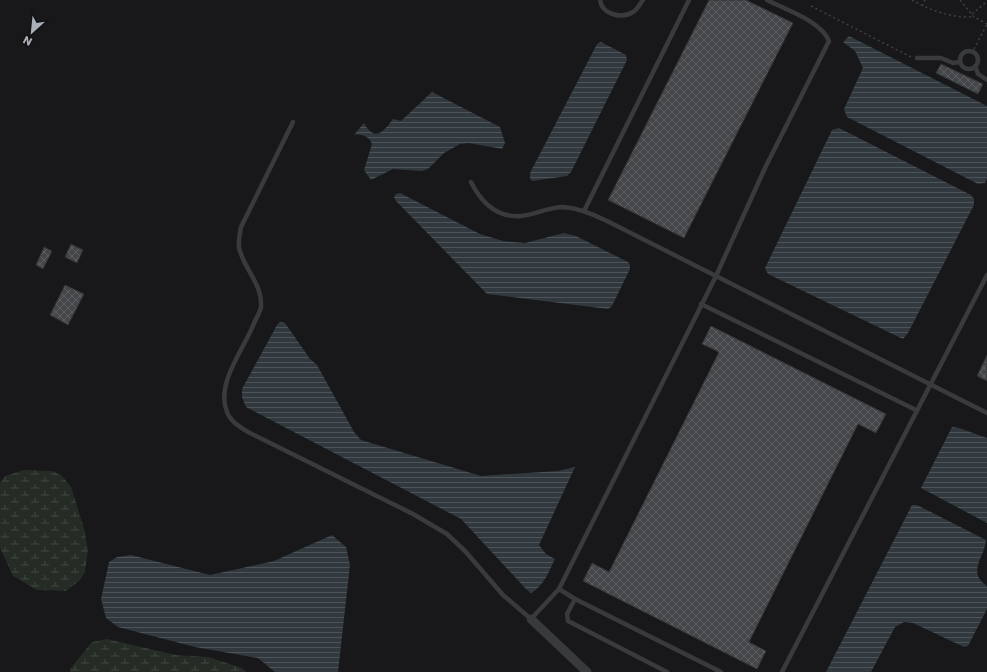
<svg xmlns="http://www.w3.org/2000/svg" width="987" height="672" viewBox="0 0 987 672" font-family="Poppins,sans-serif">
	<style>
		.wetland { fill: url(#wetland-marsh) }
		.water { fill: url(#water-rules) }
		.building { fill: url(#building-cross-hatch); stroke: #323235 }
		.lines { fill: none; stroke-linecap: round; stroke-linejoin: round }
		.path { stroke: #3f4145; stroke-width: 1.5; stroke-dasharray: 2 3; stroke-linecap: butt }
		.lane { stroke: #393a3e; stroke-width: 4.5 }
		.street { stroke: #393a3e; stroke-width: 9 }
	</style>
	<defs>
		<pattern id="wetland-marsh" width="20" height="14" patternUnits="userSpaceOnUse"><rect width="20" height="14" fill="#242c25"/><path d="M1 5h8M5 5V1M11 12h8M15 12V8" fill="none" stroke="#414843"/></pattern>
		<pattern id="water-rules" width="6" height="5" patternUnits="userSpaceOnUse"><rect width="6" height="5" fill="#31393f"/><path d="M0 2.5h6" fill="none" stroke="#4c5359"/></pattern>
		<pattern id="building-cross-hatch" width="8" height="8" patternUnits="userSpaceOnUse"><rect width="8" height="8" fill="#45464a"/><path d="M0 0l8 8M0 8l8-8" fill="none" stroke="#5d5e62"/></pattern>
	</defs>
	<rect width="100%" height="100%" fill="#18181a"/>
	<path class="wetland" d="M24,470L52,471L61,475L71,487L84,528L88,550L85,572L79,581L66,591L37,590L13,576L0,548V483L5,476Z
		M107,639L176,655L208,657L242,668L246,672H70V669L92,642Z"/>
	<path class="water" d="M849,36L987,106V179L985,183L978,184L847,117L844,109L863,68L855,51L843,42Z
		M601,42L626,55L627,60L571,172L567,176L532,181L530,178V173L597,44Z
		M432,92L500,127L505,143L502,149L469,143L460,144L444,153L428,169L422,171L393,169L371,180L364,170L372,144C370,137 361,133 354,135L364,123C375,143 384,131 393,119L401,121Z
		M839,128L971,195L974,199V205L908,333L903,339L768,274L765,268L832,130Z
		M400,193L480,234L503,241L525,243L564,233L576,236L628,262L630,265V269L612,306L608,309L487,294L396,201L394,197L396,194Z
		M280,322L285,323L310,359L317,365L354,432L361,440L481,476L558,471L575,467L539,545L546,554L555,559C549,571 544,586 531,593L526,589L461,519L246,407L242,397V389L277,325Z
		M952,427L959,428L987,438V523L921,488Z
		M912,505H917L986,540C985,557 966,572 987,586V609L968,646L964,647L913,623L904,622L895,627L871,672H826Z
		M332,535L346,547L350,565L338,672H275L258,658L195,647L118,627L106,618L101,599L109,562L117,557L131,555L210,575L274,561Z"/>
	<path class="building" d="M709,0H746L793,23L684,238L608,200Z
		M941,64L983,84L978,94L936,73Z
		M71,244L83,250L77,263L65,257Z
		M44,247L52,251L43,269L36,265Z
		M65,285L84,294L68,325L50,315Z
		M711,326L886,414L876,433L858,424L749,642L766,651L757,669L583,581L592,563L609,572L719,352L702,344Z
		M987,355V381L977,376Z"/>
	<g class="lines">
		<path class="path" d="M912,0C931,11 952,18 974,17
			M960,0L974,17L987,24
			M811,6L911,57
			M922,6L925,0
			M972,14L984,4L986,0
			M974,49L987,24"/>
		<path class="lane" d="M600,0C602,15 622,19 633,12C637,10 640,4 643,0
			M960 60a9 9 0 1 1 18 0a9 9 0 1 1-18 0Z
			M917,58H941L953,63L960,62
			M975,66L978,74L987,80
			M293,122L241,227C240,233 238,242 239,248C244,269 263,285 261,307C260,312 257,317 255,321C245,348 215,383 227,412C230,421 240,427 248,432L413,514L447,534L465,551L503,595L531,619L559,589L716,276L765,168L829,41C821,21 786,10 767,0
			M471,182C481,202 496,218 521,216C535,215 548,207 563,207C579,208 593,214 607,221L987,413
			M584,211L689,0
			M701,304L916,410
			M559,589L575,599L567,614L568,621L667,672
			M575,599L721,672
			M782,672L987,275"/>
		<path class="street" d="M531,619L587,672"/>
	</g>
	<g transform="translate(32 32) rotate(207)" stroke="#131315" stroke-width="3" paint-order="stroke">
	<path d="M0-3L7 15L0 10L-7 15Z" fill="#abb0b8"/>
	<text y="-6" font-size="11" font-weight="bold" text-anchor="middle" fill="#abb0b8">N</text>
	</g>
</svg>
